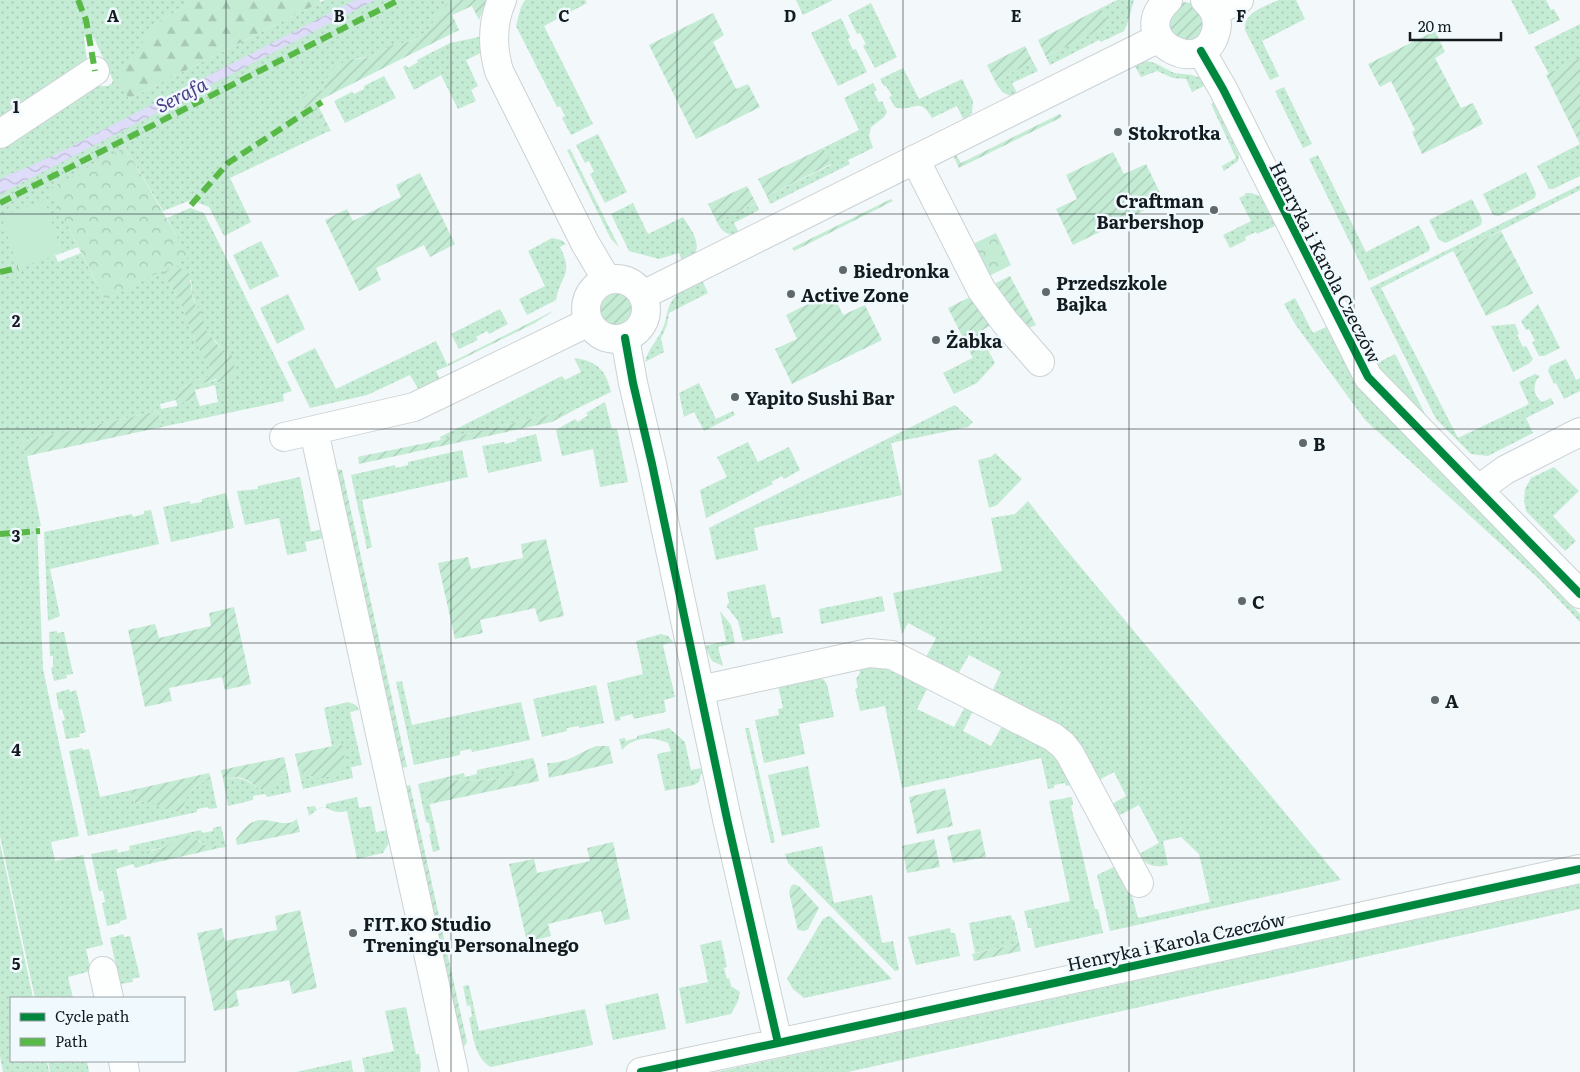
<svg xmlns="http://www.w3.org/2000/svg" width="1580" height="1072" viewBox="0 0 1580 1072" font-family="Literata,serif">
	<style>
		.grass { fill: url(#grass-dots); fill-rule: evenodd }
		.forest { fill: url(#forest-firs) }
		.park { fill: url(#park-crowns) }
		.garden { fill: url(#garden-furrows) }
		.pitch { fill: #c4ebd4 }
		.water { fill: url(#water-waves) }
		.lines { fill: none; stroke-linecap: round; stroke-linejoin: round }
		.minor-casing { stroke: #ccd3d5; stroke-width: 30 }
		.minor { stroke: #fdfefe; stroke-width: 28 }
		.quiet { stroke: #58b947; stroke-width: 6; stroke-dasharray: 12 6; stroke-linecap: butt }
		.cycleway-casing { stroke: #f0f9fd; stroke-width: 11 }
		.cycleway { stroke: #00873e; stroke-width: 8 }
		.grid { fill: none; stroke: #131b1f; stroke-width: 1; stroke-opacity: 0.55 }
		.poi-dot { fill: #61686c; stroke: #f0f9fd; stroke-width: 2 }
		.labels { text-anchor: middle; dominant-baseline: central; stroke-width: 5; stroke-linejoin: round; paint-order: stroke }
		.poi-label { font-size: 18px; font-weight: bold; fill: #131b1f; stroke: #f0f9fd; text-anchor: start }
		.street-label { font-size: 18px; fill: #131b1f; stroke: #f0f9fd }
		.water-label { font-size: 19px; font-style: italic; fill: #4f3d8b; stroke: #f0f9fd }
		.grid-label { font-size: 16px; text-anchor: middle; font-weight: bold; fill: #131b1f; stroke: #f0f9fd; stroke-width: 5; stroke-linejoin: round; paint-order: stroke }
	</style>
	<defs>
		<pattern id="grass-dots" width="8" height="8" patternUnits="userSpaceOnUse" patternTransform="scale(1.25)"><rect width="8" height="8" fill="#c4ebd4"/><path d="M2 2h.1M6 6h.1" fill="none" stroke="#a8c9b6" stroke-width="1.8" stroke-linecap="round"/></pattern>
		<pattern id="forest-firs" width="22" height="20" patternUnits="userSpaceOnUse" patternTransform="scale(1.25)"><rect width="22" height="20" fill="#c4ebd4"/><path d="M5 1l3.5 6h-7zM16 11l3.5 6h-7z" fill="#a8c9b6"/></pattern>
		<pattern id="park-crowns" width="20" height="18" patternUnits="userSpaceOnUse" patternTransform="scale(1.25)"><rect width="20" height="18" fill="#c4ebd4"/><path d="M2 6a3 3 0 1 1 6 0M12 15a3 3 0 1 1 6 0" fill="none" stroke="#a8c9b6"/></pattern>
		<pattern id="garden-furrows" width="10" height="10" patternUnits="userSpaceOnUse" patternTransform="scale(1.25)"><rect width="10" height="10" fill="#c4ebd4"/><path d="M-1 1l2-2M0 10L10 0M9 11l2-2" fill="none" stroke="#a8c9b6"/></pattern>
		<pattern id="water-waves" width="16" height="10" patternUnits="userSpaceOnUse" patternTransform="scale(1.25)"><rect width="16" height="10" fill="#dedcf9"/><path d="M0 5q4-4 8 0t8 0" fill="none" stroke="#bebcd5"/></pattern>
	</defs>
	<rect width="100%" height="100%" fill="#f3f8fa"/>
	<path class="grass" d="M0,0H196L156,23L119,78L129,99L325,0H454L446,4L428,30L413,41L392,45L372,57L357,58L326,81L325,90L317,92H312L304,108L316,112L327,132L230,178L251,222L224,236L209,207L191,200L163,211L125,147L50,189L78,247L62,253L44,201L18,267L55,255L58,262L81,253L105,300L188,257L167,218L190,208L204,213L292,391L283,394L284,401L162,427L158,411L21,442L27,456L41,526L37,527L43,669L79,836L51,842L55,861L83,855L103,945L86,949L91,971L68,977L73,998H35L0,836V144L93,86H108L112,83L113,80L94,38L84,37L87,61L0,125ZM164,275L191,280C192,289 192,299 197,307C198,310 200,311 201,314C203,319 203,324 206,329C216,344 231,355 235,374L193,387L195,390L215,385L218,402L200,406L197,398L177,404V406L161,409L160,404L176,400L180,389L202,377H209L212,369C197,349 189,325 180,302C176,293 169,284 164,275Z
		M525,0H585L587,3L544,26L593,124L571,135L562,118L565,116L560,106L557,107L516,26L521,7Z
		M796,0H833L803,15Z
		M1117,0H1134L1127,25L1124,31L1101,42L1099,40L1050,65L1046,57L1110,25L1101,8Z
		M1279,0H1296L1305,19L1262,41L1279,76L1270,80L1245,30C1243,12 1266,6 1279,0Z
		M1511,0H1546L1551,10L1554,9L1560,20L1529,35Z
		M871,3L897,57L875,68L863,46L866,44L860,33L857,34L848,15Z
		M841,18L850,37L848,39L853,50L856,49L867,72L838,86L811,33Z
		M1580,24V58L1549,74L1534,47Z
		M479,37L481,53L466,60L478,86L471,90L476,101L458,109L441,75L414,90L403,67L406,65L408,68L418,62L417,60L450,43Z
		M1147,61L1155,63L1174,73L1192,75L1200,78L1206,85L1192,92L1186,79L1173,78L1157,71L1141,77L1134,65Z
		M1033,62L1038,71L1012,83L1018,95C1006,98 1000,91 995,81Z
		M903,68L919,99L962,79L973,101L972,113L964,121L957,106L932,118C919,94 912,114 895,107L889,97L892,96L886,86H884L880,79Z
		M384,76L396,98L345,123L334,101L352,92L354,94L364,89V86Z
		M873,83L877,90L874,92L879,102L882,101L887,112L884,117L871,127L869,136L873,148L848,160L850,164L770,204L767,196L831,165L823,148L859,130L844,98Z
		M1284,87L1312,144L1303,148L1275,91Z
		M1214,103L1239,155L1238,161L1224,171L1222,166L1236,158L1211,104Z
		M598,134L627,192L605,203L590,174L594,172L589,161L585,163L576,145Z
		M1580,144V176L1553,189H1549L1537,166Z
		M570,149L619,247L611,239L567,150Z
		M1318,155L1366,252L1419,225L1430,247L1429,251L1369,281L1309,159Z
		M1526,172L1536,193L1535,198L1499,216L1493,215L1483,194Z
		M1580,185V190L1455,254L1453,251L1381,288L1458,438L1529,404L1519,382L1535,374L1540,376C1532,383 1533,396 1542,402L1551,398L1554,404L1526,418L1533,433L1488,456L1471,454L1436,419L1370,288Z
		M1245,193H1251L1260,196L1275,226L1257,234L1256,232L1245,237L1246,240L1230,248L1223,235L1251,221L1239,198L1245,195Z
		M1472,199L1482,219L1481,225L1446,243L1439,240L1429,220Z
		M633,203L648,234L683,217C690,228 701,241 695,254L682,261L679,253L659,259L629,251L611,214Z
		M756,203L759,210L734,223L739,233C728,237 722,232 717,222Z
		M552,238L561,240L566,244L560,247C574,276 561,273 556,300L527,315L519,299L545,286L528,251Z
		M261,241L279,276L250,290L233,255Z
		M702,280L708,293L669,313L667,325L661,338L664,352L645,362C648,349 657,341 662,330C666,323 666,314 669,307C674,292 689,287 702,280Z
		M288,294L305,329L277,344L260,308Z
		M1295,298L1313,333L1326,327L1353,379L1580,614V622L1537,577L1365,420L1295,324L1284,304Z
		M1538,304L1560,348L1544,356H1539L1532,342L1535,341L1529,329L1526,330L1521,321Z
		M500,309L508,324L489,334L487,331L476,337L478,340L459,349L451,334Z
		M1515,324L1519,334L1517,335L1523,347L1526,346L1533,359L1530,363L1513,372L1491,326Z
		M436,341L448,366L436,371L441,382L420,392L410,375L367,395L310,408L287,362L315,348L336,389Z
		M988,350L995,363L977,383L954,394L943,373Z
		M1395,354L1427,418L1375,364Z
		M574,358C597,361 606,370 611,392L578,408L441,440L440,437L562,376L565,380L581,372Z
		M1566,359L1576,380L1580,378V391L1564,399L1556,383L1554,384L1548,371L1550,366Z
		M699,383L716,419L733,411L735,415L704,431L694,412L684,417L679,393Z
		M605,402L612,429H617L628,482L600,487L593,449L562,456L556,430L575,419L578,422L588,415L586,413Z
		M955,405L973,422L968,427L891,443L902,495L754,528L758,550L716,560L709,528Z
		M536,434L542,461L488,473L482,446L504,442L505,444L517,441L516,439Z
		M748,442L758,462L789,447L800,470L784,479L782,476L771,482L773,484L706,518L700,490L727,477L717,457Z
		M462,450L468,477L362,500L372,547L367,549L351,475L395,465L396,468L408,465V462Z
		M995,453L1022,479L997,505L989,508L978,460L991,457Z
		M1554,467L1579,491L1553,516L1576,541L1565,551L1526,511L1524,501L1525,489L1531,478Z
		M300,477L311,532L322,529L324,538L305,542L307,551L287,555L279,518L245,525L237,491L258,489V486Z
		M226,493L234,528L171,542L163,507L190,501V504L202,502V499Z
		M1028,501L1064,547L1341,880L1110,931L1097,875L1116,866L1132,896L1138,918L1210,902L1199,854L1181,837L1163,841L1168,865C1155,868 1146,866 1139,854L1159,843L1139,805L1118,816L1112,804L1126,796L1114,772L1099,780L992,692L1001,672L969,655L958,674L926,657L936,638L908,623L902,634L893,593L1002,571L991,518L1015,514Z
		M151,510L159,544L50,569L60,616L48,621L44,532L132,514L133,517L144,514V511Z
		M765,584L772,618L780,617L783,633L743,641L738,621L727,607V605L729,603L727,592Z
		M882,596L885,611L821,624L819,609Z
		M720,611L731,625L735,643L718,647L723,666L712,661L704,646L726,641Z
		M57,631V633L64,632L73,674L66,675L67,678L54,681L51,668L53,667V656H50L49,632Z
		M661,634L668,636L673,642L663,645L675,697L664,700L666,712L634,719L632,714L620,717L621,720L615,721L607,683L643,674L636,641Z
		M873,666L885,668L927,689L917,709L954,727L965,707L973,711L963,731L991,746L1002,726L1055,754L1072,785L1066,786L1065,783L1054,785V788L1048,789L1041,758L902,788L885,706L860,711L855,689L858,688L856,679L860,673L859,669Z
		M821,678L824,680L827,684L834,717L799,724L805,754L764,763L755,720L779,715L778,709L783,708L778,686Z
		M402,681L412,725L521,702L530,740L472,752L471,749L460,751V755L414,765L396,682Z
		M596,685L604,723L579,728V726L567,728V731L542,737L533,699Z
		M69,689L70,692L76,690L86,732L79,734L80,737L66,739L62,721L65,720L62,709L59,710L56,693Z
		M348,702L356,705L359,710L350,712L362,765L351,767L353,778L303,789L299,772C318,774 318,783 338,772L342,744L332,746L324,708Z
		M669,728L685,742L691,770L702,768L703,774H701L699,782L694,785L665,791L657,754L671,751L668,743C652,736 634,736 622,750L619,739L625,738L626,741L637,738V736Z
		M745,728H749L775,842L771,843Z
		M82,748L83,750L89,749L100,797L132,790L135,803L150,801L175,812L182,810C186,794 195,783 211,779L217,808L209,809L208,807L197,809V812L88,836L69,751Z
		M533,758L535,763L504,779L465,781L450,779L426,788L440,850L433,852L429,834H431L429,823L426,822L418,784L464,773L465,777L477,774V770Z
		M808,766L820,827L782,836L768,775Z
		M288,775L291,792L267,797L265,794L253,796V800L228,806L223,779C246,777 243,779 263,791C271,792 276,785 279,777Z
		M357,797L359,808L371,806L376,832L388,830L390,841L383,853L357,859L347,811C338,813 333,812 325,807L319,808L309,816L307,807L315,806L316,809L326,807V804Z
		M1072,797L1073,805L1071,806L1095,909H1098L1103,933L1035,948L1031,928H1028L1024,911L1070,901L1049,801Z
		M221,826L226,847L219,848L216,846H207L200,841L179,837L165,847L151,850L148,857L149,864L135,868L133,864L116,869L127,919L120,921V923L107,926L102,903L105,902L103,891H99L91,854L117,849L118,853L130,850L129,846L201,830L202,833L213,831V828Z
		M0,843L33,998H11V1061H47L49,1072H3L0,1056Z
		M822,846L834,903L872,895L882,943L893,941L899,970L895,971L788,863L785,854Z
		M1580,884V909L848,1072H716Z
		M1011,915L1017,944L975,953L969,923Z
		M829,916L831,917L892,979L804,998L793,989L787,979L823,919Z
		M950,928L951,933H955L960,956L916,965L908,937Z
		M123,934L124,937L130,936L140,977L132,979L133,982L120,984L110,938Z
		M721,940L727,967L724,968L727,979L729,978L731,986L740,992L738,1001L731,1014L686,1024L679,988L708,982L700,945Z
		M469,985L479,1031L585,1009L593,1045L491,1067C474,1058 473,1034 469,1018L472,1016L470,1005L467,1006L463,986Z
		M658,993L666,1029L613,1040L605,1005Z
		M406,1007L416,1054H419L421,1066L420,1072H365L362,1058L394,1051L385,1011Z
		M351,1060L353,1072H296Z
		M48,1061H87L89,1072H50Z"/>
	<path class="forest" d="M196,0H319L321,2L129,99L118,78L156,23Z"/>
	<path class="park" d="M125,147L189,257L105,300L49,189Z
		M996,233L1011,265L989,276L973,244Z"/>
	<path class="garden" d="M454,0H487L479,20L472,6L452,15L459,30L316,102L331,131L327,132L316,112L304,108L301,103C304,90 314,93 324,90L326,81L331,70L338,65L348,60L372,57L392,45L413,41L428,30L446,4Z
		M1183,2L1197,4L1209,30L1186,47L1164,24L1177,4Z
		M1101,8L1110,25L1046,57L1038,40Z
		M713,13L724,35L713,42L736,89L748,84L760,107L696,139L649,45Z
		M1435,31L1445,52L1435,58L1461,108L1473,103L1483,124L1422,154L1412,132L1415,130L1391,81L1380,87L1368,64Z
		M1025,46L1033,62L995,81L987,65Z
		M1580,58V144L1546,75Z
		M1060,114L1062,117L959,168L953,155L955,153L961,163Z
		M823,148L831,164L767,196L758,179Z
		M1113,152L1124,174L1146,164L1164,201L1073,245L1056,209L1077,199L1066,175Z
		M420,173L455,244L430,257L424,245L376,268L381,280L359,291L325,220L347,209L353,221L401,197L396,185Z
		M747,186L756,203L717,222L708,204Z
		M891,199L893,201L794,251L792,248Z
		M1501,231L1533,293L1486,316L1455,254Z
		M174,267H179L189,274L193,299L197,308L201,312L206,329L216,343L224,351L230,352C234,358 234,367 235,374C233,380 223,383 218,382L216,379L194,387L197,398L177,404L174,395L175,392L202,377H209L212,369C198,353 188,322 180,302C176,293 169,284 164,275V272Z
		M1010,276L1036,325L1029,328L1014,312L994,284Z
		M594 309a22 22 0 1 1 44 0a22 22 0 1 1-44 0Z
		M832,292L843,315L865,305L882,340L792,384L775,349L797,339L786,315Z
		M970,297L991,325L979,332L988,350L973,358L948,308Z
		M553,311L535,323L448,366V364Z
		M578,408L552,422L359,464L358,457L362,456L441,440Z
		M158,411L162,427L27,456L21,442Z
		M336,469L342,470L407,767L401,768Z
		M546,539L564,616L539,622L535,608L480,620L483,633L455,639L438,563L468,557L471,569L523,558L521,544Z
		M234,607L251,684L225,690L222,677L169,688L172,701L145,707L128,630L155,624L159,638L211,626L209,613Z
		M342,744L346,764C340,773 329,779 318,778C312,777 306,772 299,772L295,754Z
		M597,746H609L613,763L549,778L547,763C571,763 576,753 597,746Z
		M284,757L288,775L279,777C268,806 258,783 242,778C236,776 229,779 223,779L221,770Z
		M535,763L539,781L430,804L428,803L425,789L445,779L465,781L504,779Z
		M209,773L211,779C190,785 189,795 181,811C166,815 155,797 135,803L132,790Z
		M410,785L467,1042L463,1048L405,786Z
		M945,788L953,826L917,834L909,797Z
		M297,819L300,832L237,845L236,839C241,833 246,825 253,822C268,815 284,830 297,819Z
		M980,829L986,857L953,863L947,836Z
		M188,835L207,846H216L219,848L149,864L147,852L165,847L179,837Z
		M934,839L940,867L907,873L902,846Z
		M613,842L630,919L605,925L601,911L548,924L551,936L527,942L509,864L534,859L537,873L590,861L587,848Z
		M794,884L799,886L819,908L808,929L804,931L798,930L797,927L789,892L791,886Z
		M300,910L317,988L292,994L289,980L236,991L239,1006L214,1011L197,933L222,928L225,941L277,930L275,916Z
		M1012,920H1014L1021,951L974,961L972,954L1017,944Z"/>
	<path class="pitch" d="M45,201L62,253L18,268L1,216Z"/>
	<path class="water" d="M355,0H375L0,194V180L5,176L29,167L66,149Z"/>
	<g class="lines">
		<g class="minor-casing">
			<path id="minor" d="M502,0C492,23 492,47 499,71L585,243L607,280
				M1168,0C1125,40 1204,81 1216,31C1219,19 1214,8 1205,0
				M1214,12L1239,0
				M1201,51L1223,89L1368,377L1580,594
				M0,134L95,71
				M915,159L981,289L1005,322L1040,362
				M586 309a30 30 0 1 1 60 0a30 30 0 1 1-60 0Z
				M643,295L1159,38
				M625,338L633,383L652,464L727,819L778,1043L641,1072
				M314,431L454,1072
				M284,437L414,407L589,322
				M1479,489L1505,470L1580,432
				M700,690L869,653L892,655L1053,737L1063,745L1070,754L1139,883
				M103,971L109,998
				M778,1043L1580,869
				M123,1061L125,1072"/>
		</g>
		<use href="#minor" class="minor"/>
		<path class="quiet" d="M78,0L86,20L95,71
			M0,203L399,0
			M191,205L228,163L322,102
			M0,272L18,268
			M0,534L40,531"/>
		<g class="cycleway-casing">
			<path id="cycleway" d="M1201,51L1223,89L1368,377L1580,594
				M625,338L633,383L652,464L727,819L778,1043L641,1072
				M778,1043L1580,869"/>
		</g>
		<use href="#cycleway" class="cycleway"/>
	</g>
	<path class="grid" d="M226,0V1072M451,0V1072M677,0V1072M903,0V1072M1129,0V1072M1354,0V1072M0,214H1580M0,429H1580M0,643H1580M0,858H1580"/>
	<g class="poi-dot">
		<circle cx="1118" cy="132" r="5"/>
		<circle cx="1214" cy="210" r="5"/>
		<circle cx="843" cy="270" r="5"/>
		<circle cx="1046" cy="292" r="5"/>
		<circle cx="791" cy="294" r="5"/>
		<circle cx="936" cy="340" r="5"/>
		<circle cx="735" cy="397" r="5"/>
		<circle cx="1303" cy="443" r="5"/>
		<circle cx="1242" cy="601" r="5"/>
		<circle cx="1435" cy="700" r="5"/>
		<circle cx="353" cy="933" r="5"/>
	</g>
	<g class="labels">
		<g class="poi-label">
			<text x="1128" y="132">Stokrotka</text>
			<text x="1204" y="200" text-anchor="end">Craftman<tspan x="1204" dy="21">Barbershop</tspan></text>
			<text x="853" y="270">Biedronka</text>
			<text x="1056" y="282">Przedszkole<tspan x="1056" dy="21">Bajka</tspan></text>
			<text x="801" y="294">Active Zone</text>
			<text x="946" y="340">Żabka</text>
			<text x="745" y="397">Yapito Sushi Bar</text>
			<text x="1313" y="443">B</text>
			<text x="1252" y="601">C</text>
			<text x="1445" y="700">A</text>
			<text x="363" y="923">FIT.KO Studio<tspan x="363" dy="21">Treningu Personalnego</tspan></text>
		</g>
		<g class="street-label">
			<text transform="translate(1326 262) rotate(63)">Henryka i Karola Czeczów</text>
			<text transform="translate(1176 941) rotate(-12)">Henryka i Karola Czeczów</text>
		</g>
		<g class="water-label">
			<text transform="translate(181 94) rotate(-27)">Serafa</text>
		</g>
	</g>
	<g class="grid-label">
		<text x="113" y="22">A</text>
		<text x="339" y="22">B</text>
		<text x="564" y="22">C</text>
		<text x="790" y="22">D</text>
		<text x="1016" y="22">E</text>
		<text x="1241" y="22">F</text>
		<text x="16" y="113">1</text>
		<text x="16" y="327">2</text>
		<text x="16" y="542">3</text>
		<text x="16" y="756">4</text>
		<text x="16" y="970">5</text>
	</g>
	<rect x="10" y="997" width="175" height="65" fill="#f0f9fd" stroke="#98a0a4"/>
	<rect x="20" y="1013" width="25" height="8" fill="#00873e" stroke="#98a0a4"/>
	<text x="55" y="1022" font-size="15" fill="#131b1f">Cycle path</text>
	<rect x="20" y="1038" width="25" height="8" fill="#58b947" stroke="#98a0a4"/>
	<text x="55" y="1047" font-size="15" fill="#131b1f">Path</text>
	<path d="M1410 32v8h91v-8" fill="none" stroke="#131b1f" stroke-width="2.5"/>
	<text x="1418" y="32" font-size="15" fill="#131b1f" stroke="#f0f9fd" stroke-width="4" paint-order="stroke">20 m</text>
</svg>
